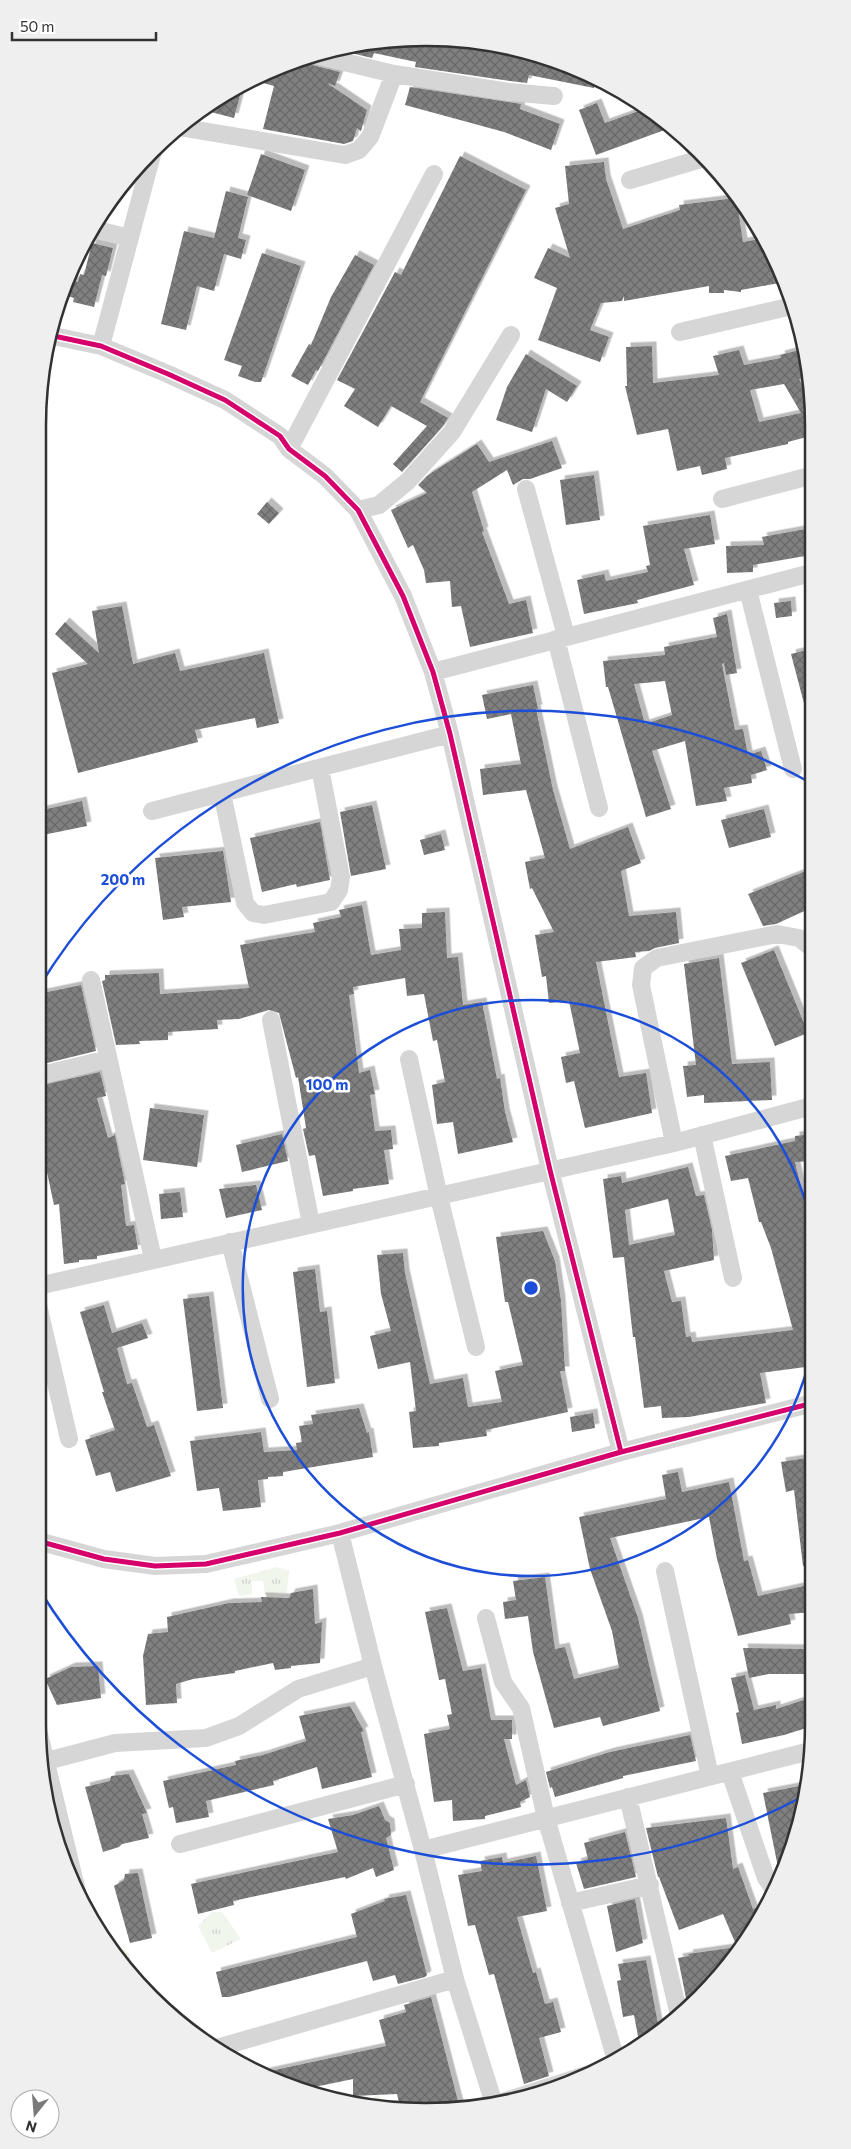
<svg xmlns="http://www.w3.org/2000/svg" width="851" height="2149" viewBox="0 0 851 2149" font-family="Commissioner,sans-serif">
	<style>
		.grass { fill: url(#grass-tufts) }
		.building { fill: url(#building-cross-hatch); fill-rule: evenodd; filter: url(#shadow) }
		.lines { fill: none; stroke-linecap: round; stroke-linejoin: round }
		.street { stroke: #d6d6d6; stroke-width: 18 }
		.cycleway-casing { stroke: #fff; stroke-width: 8 }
		.cycleway { stroke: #d6006c; stroke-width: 5 }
		.ring { fill: none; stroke: #1d4ed8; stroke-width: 2.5 }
		.rim { fill: none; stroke: #323232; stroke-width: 2.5 }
		.centre { fill: #1d4ed8; stroke: #fff; stroke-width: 2.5 }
		.ring-label { font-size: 15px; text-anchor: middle; font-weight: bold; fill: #1d4ed8; stroke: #fff; stroke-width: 5; stroke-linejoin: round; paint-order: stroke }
	</style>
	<defs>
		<pattern id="grass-tufts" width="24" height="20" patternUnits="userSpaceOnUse" patternTransform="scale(1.25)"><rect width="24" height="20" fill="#f1f6ed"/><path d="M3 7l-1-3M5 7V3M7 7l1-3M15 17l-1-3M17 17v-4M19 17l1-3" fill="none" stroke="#cfd3cc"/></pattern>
		<pattern id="building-cross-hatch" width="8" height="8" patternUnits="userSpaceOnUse" patternTransform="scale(1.25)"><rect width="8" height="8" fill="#808080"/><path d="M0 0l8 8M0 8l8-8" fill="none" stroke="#696969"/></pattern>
		<filter id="shadow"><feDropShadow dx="4.5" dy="-4.5" stdDeviation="0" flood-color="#0004"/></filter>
	</defs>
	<rect width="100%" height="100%" fill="#fff"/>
	<path class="grass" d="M277,1567L289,1571L287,1593L265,1594L263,1581H252V1594L239,1596L234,1579Z
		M212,1912H222L241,1939L212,1953L198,1926Z
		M116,1943L129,1953L131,1975L109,1944Z
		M345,2092L360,2103L377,2095L386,2103L385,2108H375L329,2098Z"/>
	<path class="building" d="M451,38L508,50V48L526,51L596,82L594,88L529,75L527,83L510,81L415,67L416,62L374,53L372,58L338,50L375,41Z
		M305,57L307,62L312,65L340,72L335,86L327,83L367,110L361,131L357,128L353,141L344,144L263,129L274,86L252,80Z
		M243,84L234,118L203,110L232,89Z
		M410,87L521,104L520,109L560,124L551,150L504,132L405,105Z
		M597,103L605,123L647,108L670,128L596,155L579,110Z
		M261,154L305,170L291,211L247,195Z
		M460,156L526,190L420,402L448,418L443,426L402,472L393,464L427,426L391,406L378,427L344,406L355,389L337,380L395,272L401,275Z
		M604,162L606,179L623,229L680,210L679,205L735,198L737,202L743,242L760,239L785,282L741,290V292L724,290V293H709V286L624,301V296L622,301L601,303L590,330L609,337L600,362L538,340L557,288L534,278L548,248L570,258L555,208L569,204L565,166Z
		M226,191L248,197L238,238L246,240L241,259L224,254L214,291L197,286L186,330L161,324L184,231L214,238Z
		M92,243L113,248L106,276L102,275L94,307L73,302L74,298L62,294L68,279L78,282L80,274L84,275Z
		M262,253L301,266L261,382H255L238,376L242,366L224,360Z
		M355,255L374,265L318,371L316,370L308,385L291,376L309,344L311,345L331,297Z
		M652,346L653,383L719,375L713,356L739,350L744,365L781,358L780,355L803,349L810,376L799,379L810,399V436L788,442V444L725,458L727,469L702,475L700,466L677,471L668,429L637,435L625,386H627L626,347ZM784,384L801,413L759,422L750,390Z
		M526,354L577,386L567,402L546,389L532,432L496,420L507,387Z
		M552,441L562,468L530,479H523L513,485L507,470L472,492L484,531L482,532L509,604L526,600L533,633L470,647L461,606L452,607L450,581L426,583L424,570L413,545L408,548L391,510L427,493L418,485L428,475L477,444L489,462Z
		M594,475L600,520L566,525L560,480Z
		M267,502L279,513L269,524L257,514Z
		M710,515L715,544L684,549L694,585L637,600L638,603L584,614L577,580L604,574L606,581L648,572L646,566L650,565L643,526Z
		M811,528V555L753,565V572L727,573L726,546L764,545L762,537Z
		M791,601L792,616L776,618L774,603Z
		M122,606L133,664L175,653L180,671L264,653L279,723L257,728L255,718L195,730L198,742L78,773L52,673L88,664L55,634L65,622L99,653L92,611Z
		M727,614L737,673L726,675L724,663L722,664L735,730L743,729L748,755L761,751L767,770L751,775L752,783L724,788L727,801L696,806L685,741L652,751L671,809L646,817L608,687H606L603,661L665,655L664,647L717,637L713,618ZM665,681L672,715L645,724L634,684Z
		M811,649V710L806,711L791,654Z
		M533,685L538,709H536L553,790L570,849L628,827L641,863L621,871L629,916L676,912L679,943L655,948L649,951L635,952L636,957L596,962L619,1077L646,1073L652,1113L585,1128L574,1081L566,1083L561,1057L580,1053L569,1001L549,1003L546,976L542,977L535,935L554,932L532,888L530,889L525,862L545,858L526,790L483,795L480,769L521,764L511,714L487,719L482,695Z
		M82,801L87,826L38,836V811Z
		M372,805L386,869L351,876L340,812Z
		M764,809L771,837L729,848L721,820Z
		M320,822L330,880L297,887L296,884L262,892L250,838Z
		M441,834L445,850L424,855L420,840Z
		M223,851L231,902L182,907L184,917L163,920L155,858Z
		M811,869V908L776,924L763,926L748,894Z
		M362,905L371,955L401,950L399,929L422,928V913L445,912L447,958L458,957L463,1005L482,1002L497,1079L500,1078L505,1112L513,1142L458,1154L453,1122L437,1124L432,1085L445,1082L437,1040L433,1041L424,994L407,996L405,978L353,987L354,994L349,995L359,1073L370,1070L375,1094L370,1095L375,1131L391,1130L393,1149L384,1150L389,1184L353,1189V1191L323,1196L315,1155L309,1156L303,1129L306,1128L298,1077L296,1078L279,1013L269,1010L239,1019L217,1020L218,1029L168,1032V1040L139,1041L140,1044L116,1045L102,981L105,980V975L159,973L160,994L249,988L240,945L315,932L313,923L341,917L339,910Z
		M774,950L808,1033L775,1046L741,963Z
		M719,958L732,1064L770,1062L772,1100L704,1103V1095L687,1097L683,1066L696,1065L684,964Z
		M81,985L96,1051L39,1065L38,994Z
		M100,1072L106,1096L97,1098L108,1138L115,1135L125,1184L121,1185L126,1226L134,1225L138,1249L97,1256V1259L79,1260V1262L64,1264L59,1204L54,1205L38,1130V1086Z
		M150,1108L204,1115L197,1167L143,1160Z
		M282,1134L288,1161L242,1172L236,1145Z
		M812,1134V1161L795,1162L807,1213L812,1211L813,1366L760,1373L766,1403L689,1417L662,1418L661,1406L644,1408L635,1337H633L624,1257L613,1258L603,1179L621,1176L622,1183L688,1167L696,1196L704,1195L712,1230L714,1260L664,1271L672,1302L681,1301L686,1337L691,1336L692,1342L793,1330L771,1248L761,1222H759L748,1178L731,1181L725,1156L795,1141V1136ZM668,1199L675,1235L629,1245L625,1210Z
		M256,1185L262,1210L226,1218L219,1189Z
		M180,1192L183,1217L161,1219L159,1194Z
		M543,1231L555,1261L561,1301L565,1371H560L568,1412L486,1430L487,1436L439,1443V1446L413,1448L409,1412L416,1411L410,1362L378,1369L370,1336L391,1331L381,1294L377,1255L403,1253L405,1273L430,1384L463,1378L468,1407L502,1402L495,1371L523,1365L508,1302H505L496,1237Z
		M315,1269L320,1312L327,1311L335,1383L307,1387L293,1272Z
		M209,1296L223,1408L197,1411L183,1299Z
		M104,1305L112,1333L142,1323L148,1338L117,1348L127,1384L132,1383L147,1427L154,1425L171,1476L116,1492L110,1472L96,1476L85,1440L115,1430L102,1392H104L80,1312Z
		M359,1408L367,1433L369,1432L373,1457L283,1472V1476L268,1477V1479L258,1480L261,1507L223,1511L219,1488L197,1491L190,1441L261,1432L264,1452L297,1450L296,1443L302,1442L299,1426L313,1424L311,1415Z
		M593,1413L595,1428L572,1432L570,1417Z
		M813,1457V1565L803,1566L794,1490L786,1492L781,1462Z
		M678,1472L682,1492L729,1482L744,1561L748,1560L758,1596L813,1584V1612L789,1614L791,1624L738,1636L717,1559L709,1517L610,1538L638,1618L660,1711L603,1726L600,1717L554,1728L533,1652L528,1616L505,1619L503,1602L516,1600L513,1581L545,1577L555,1649L565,1647L574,1679L619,1668L612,1631L590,1569L579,1517L666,1499L662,1475Z
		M313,1589L315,1624L322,1622L320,1663L291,1666V1668L275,1670L273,1663L235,1671V1673L193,1679L176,1684L177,1703L146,1705L143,1656L148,1634L168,1632L167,1617L229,1603L262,1602L261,1597L289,1598L291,1593Z
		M447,1608L463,1671L481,1668L491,1720H512V1739H504L516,1785L526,1780L530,1797L520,1802L521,1807L485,1816V1819L453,1821L452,1800L434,1802L424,1734L450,1729L447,1715L452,1714L445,1679L439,1680L425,1612Z
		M743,1648L813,1649V1674H769L749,1678Z
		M98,1666L101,1698L57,1705L45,1679L71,1667Z
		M745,1675L754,1710L776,1705V1709L810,1698L813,1708V1726L784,1735L742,1744L736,1713L739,1712L731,1678Z
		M350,1706L364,1731L361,1732L372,1777L322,1789L317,1767L273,1781L274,1785L206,1801L209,1817L176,1823L173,1807L169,1808L163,1781L236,1765L235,1761L263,1755L306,1741L299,1716Z
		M690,1735L696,1761L623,1776V1778L555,1797L552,1787L550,1788L546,1772L610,1752Z
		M129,1774L147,1813L142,1814L149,1838L122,1844L119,1847L103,1852L85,1787L110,1781L111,1776Z
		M805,1785L800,1824L780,1877L763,1793Z
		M379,1806L385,1820L390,1823L391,1835L386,1838L394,1870L376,1877L373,1868L346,1879L345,1877L233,1901L234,1905L198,1914L191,1884L338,1852L328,1819L353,1815Z
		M726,1818L733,1869L738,1867L753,1909L768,1903L733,1959L687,2003L678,1958L689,1956L688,1954L737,1947L723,1914L679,1930L659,1877H658L646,1828Z
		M625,1832L636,1877L584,1889L576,1863L588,1859L584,1843Z
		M536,1856L547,1911L517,1917L533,1973L536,1972L545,2004L553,2002L561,2032L539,2038L549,2076L524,2084L494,1974L489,1975L475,1925L468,1926L458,1875L482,1871L480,1861L502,1857L503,1863Z
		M138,1873L152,1938L130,1943L114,1886L124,1880L125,1874Z
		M406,1895L427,1975L425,1977L398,1984L395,1975L373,1981L367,1961L229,1997H222L216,1972L357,1937L351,1914L385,1901L384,1899Z
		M635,1899L643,1943L616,1952L607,1906Z
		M646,1960L659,2029L640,2047L634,2015L623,2017L617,1981L621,1980L618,1964Z
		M431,1997L459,2105L400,2107L397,2094L353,2096V2079L300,2090L261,2073L386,2046L379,2020L406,2012L404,2005Z"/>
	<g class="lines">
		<path class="street" d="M315,55L394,74
			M179,127L345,155L359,150L370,137L394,74L509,92L554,96
			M630,180L704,158
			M93,229L130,238
			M680,332L792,306
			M49,335L101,346L168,374L225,400L280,436L289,449L325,476L358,510L403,596L433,672L450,734L550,1170L621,1452
			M101,346L153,151
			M289,449L434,174
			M526,489L566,636
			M722,499L810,476
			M358,510L379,505L408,481L452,432L511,335
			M748,590L793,769
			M556,639L599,808
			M433,672L811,573
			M222,793L245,903L253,913L264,915L331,902L339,890L341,877L320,768
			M152,811L450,734
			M91,980L153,1259
			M271,1020L311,1224
			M409,1059L439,1197L476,1347
			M38,1076L108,1059
			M702,1135L733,1278
			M674,1143L641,985L643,968L657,958L777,934L799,938L812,948
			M230,1242L270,1399
			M38,1286L674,1143L812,1106
			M38,1305L69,1439
			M340,1533L373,1666L423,1850L455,1979L494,2104
			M38,1541L104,1559L155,1566L206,1564L340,1533L621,1452L813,1403
			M665,1571L710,1776
			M486,1618L503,1682L521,1708L546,1818L616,2060
			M39,1734L77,1891
			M47,1761L115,1743L206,1738L239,1726L298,1689L373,1666
			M730,1772L766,1878L775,1891
			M628,1797L678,2011
			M180,1844L406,1784
			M423,1850L810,1751
			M570,1903L650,1885
			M217,2048L455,1979
			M496,2104L589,2074"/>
		<g class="cycleway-casing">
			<path id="cycleway" d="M49,335L101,346L168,374L225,400L280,436L289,449L325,476L358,510L403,596L433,672L450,734L550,1170L621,1452
				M38,1541L104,1559L155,1566L206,1564L340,1533L621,1452L813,1403"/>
		</g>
		<use href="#cycleway" class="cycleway"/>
	</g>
	<g class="ring">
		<path d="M812 1350A288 288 0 1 1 812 1226"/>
		<path d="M802 1797A577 577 0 0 1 39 1589M39 987A577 577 0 0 1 811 783"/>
	</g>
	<path d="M0 0H851V2149H0ZM425 46H426A379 379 0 0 1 805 425V1724A379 379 0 0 1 426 2103H425A379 379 0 0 1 46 1724V425A379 379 0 0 1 425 46Z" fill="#efefef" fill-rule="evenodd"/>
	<path class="rim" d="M425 46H426A379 379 0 0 1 805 425V1724A379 379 0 0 1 426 2103H425A379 379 0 0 1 46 1724V425A379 379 0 0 1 425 46Z"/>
	<circle cx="531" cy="1288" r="8" class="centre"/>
	<g class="ring-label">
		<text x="123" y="885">200 m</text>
		<text x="327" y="1090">100 m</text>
	</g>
	<g transform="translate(35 2114) rotate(197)"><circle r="24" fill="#ffffff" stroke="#adadad"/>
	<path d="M0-4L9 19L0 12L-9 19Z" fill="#7a7a7a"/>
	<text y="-8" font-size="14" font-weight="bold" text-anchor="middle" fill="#323232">N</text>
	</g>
	<path d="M12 32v8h144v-8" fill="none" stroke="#323232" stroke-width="2.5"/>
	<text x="20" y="32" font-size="15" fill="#323232" stroke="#ffffff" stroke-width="4" paint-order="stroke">50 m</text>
</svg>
